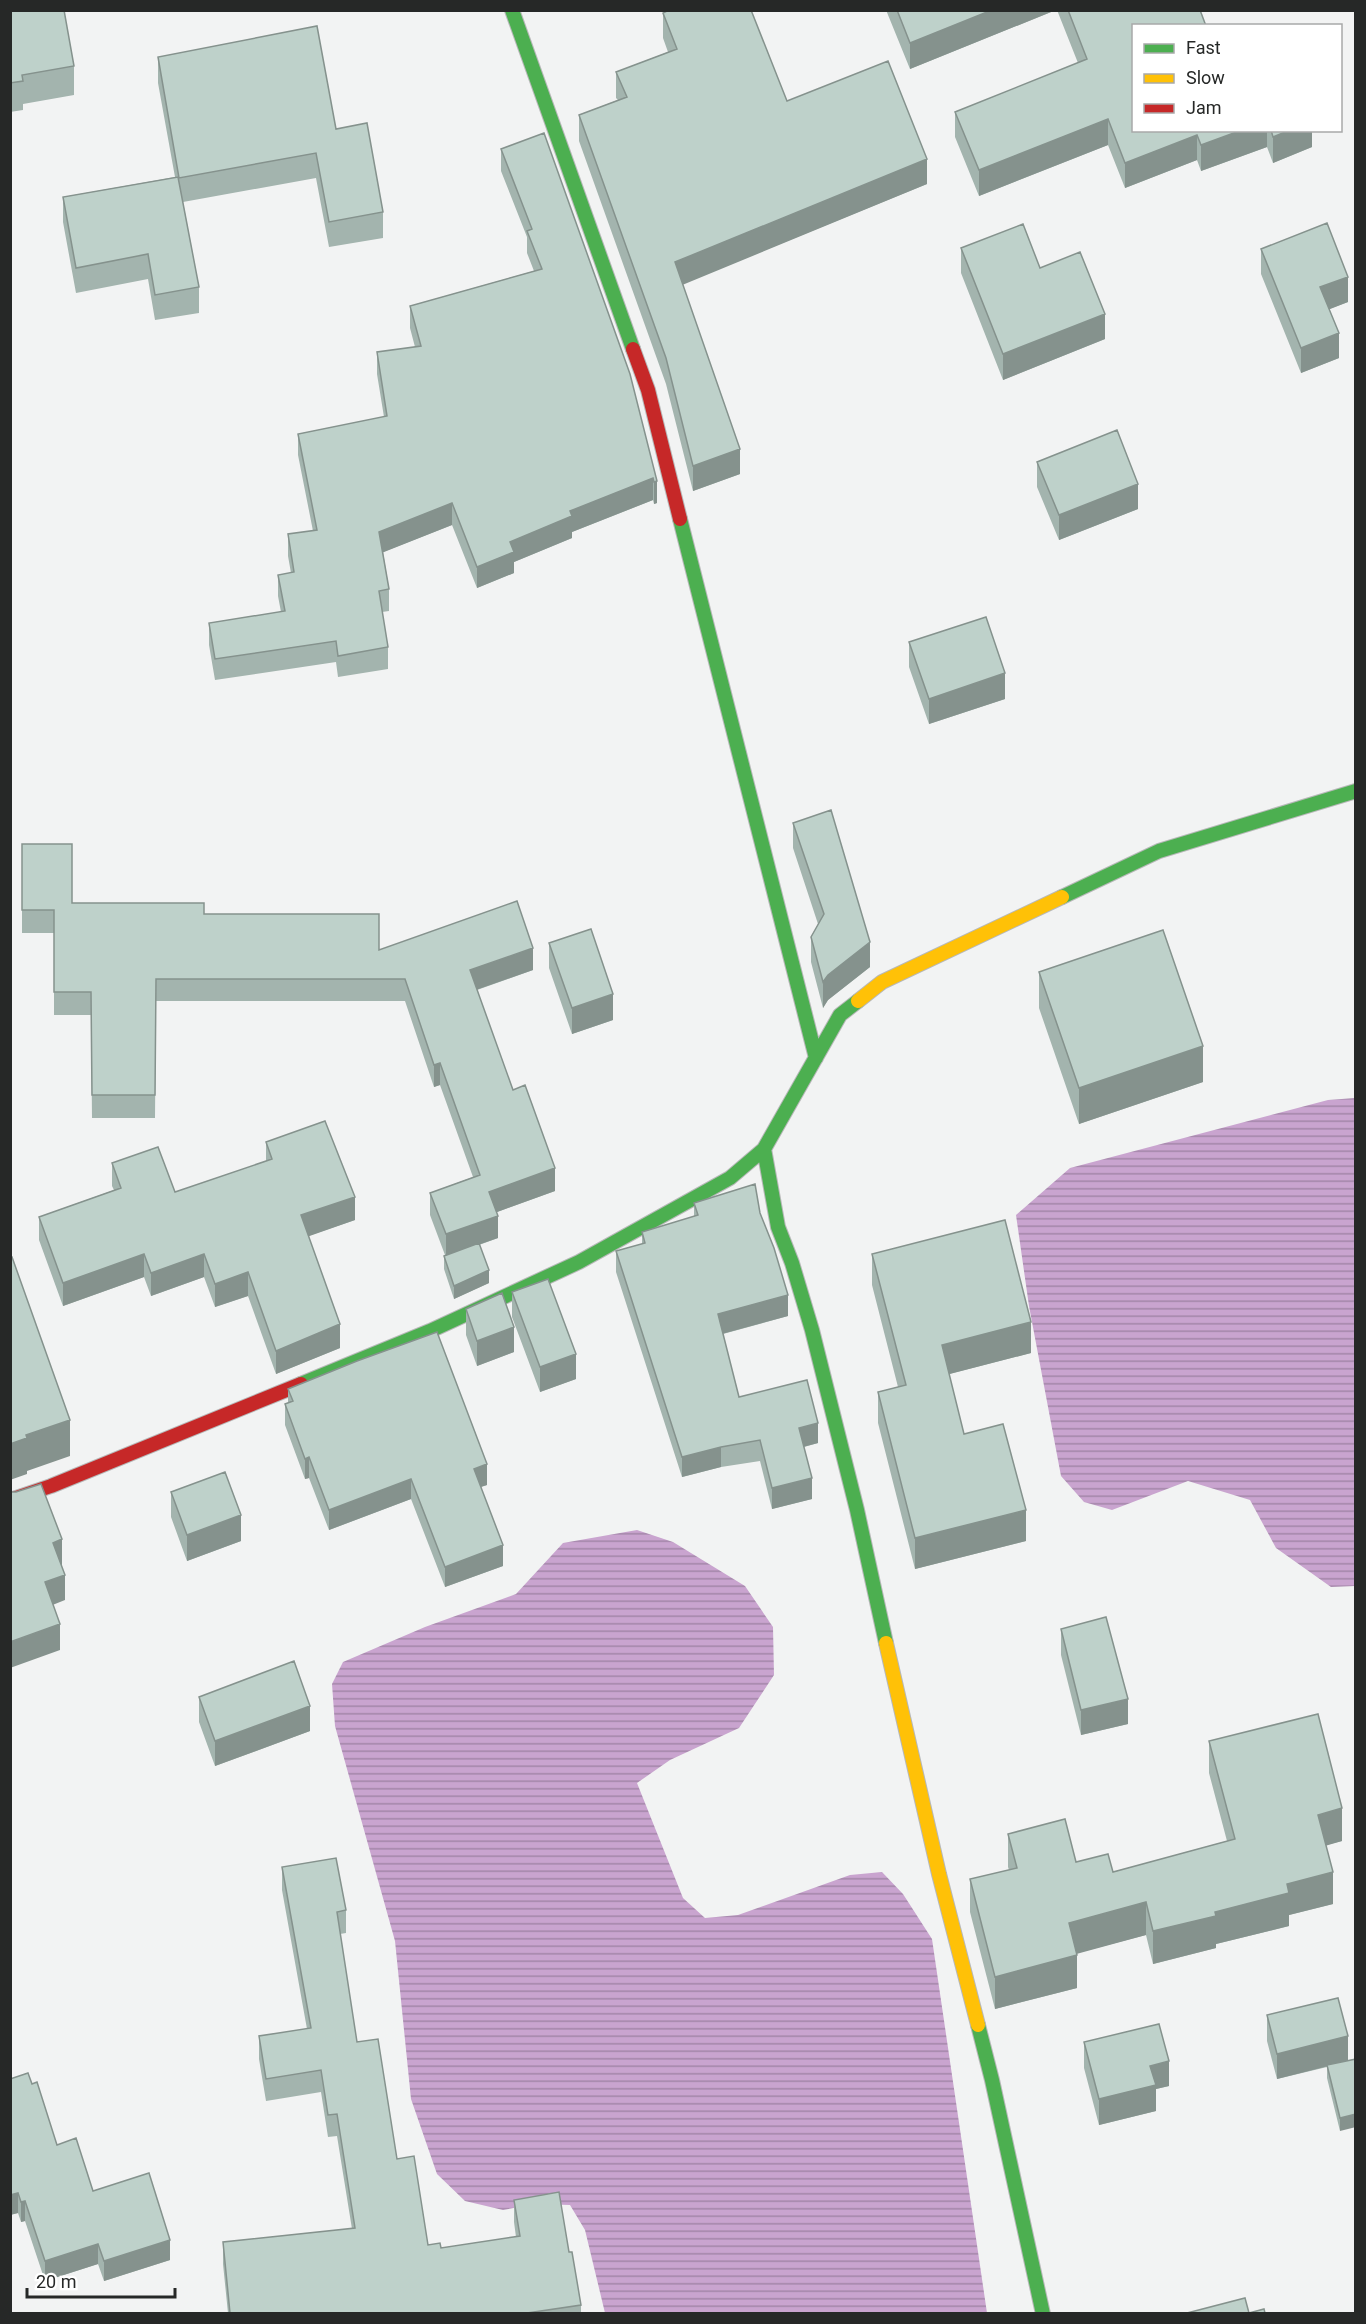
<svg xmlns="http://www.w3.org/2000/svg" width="1366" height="2324" viewBox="0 0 1366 2324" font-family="Roboto,sans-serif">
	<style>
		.water { fill: url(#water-rules) }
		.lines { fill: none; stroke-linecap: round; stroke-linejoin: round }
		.fast-casing { stroke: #b7b8b8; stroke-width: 16 }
		.slow-casing { stroke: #b7b8b8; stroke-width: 16 }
		.jam-casing { stroke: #b7b8b8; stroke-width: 16 }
		.fast { stroke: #4caf50; stroke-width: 14 }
		.slow { stroke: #ffc107; stroke-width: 14 }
		.jam { stroke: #c62828; stroke-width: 14 }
		.wall { fill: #a3b4ae }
		.shaded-wall { fill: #85928d }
		.building { fill: #bed1ca; stroke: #85928d; stroke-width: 1.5 }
	</style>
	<defs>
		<pattern id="water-rules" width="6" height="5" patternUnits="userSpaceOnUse" patternTransform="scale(1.5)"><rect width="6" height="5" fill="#c9a4cf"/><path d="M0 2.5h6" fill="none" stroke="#a386a8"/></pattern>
	</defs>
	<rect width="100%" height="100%" fill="#f2f3f3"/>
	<path class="water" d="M1355,1098V1586L1331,1587L1276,1548L1250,1500L1188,1481L1112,1510L1084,1502L1061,1476L1029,1306L1016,1215L1070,1168L1328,1100Z
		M637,1530L673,1542L745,1586L773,1627L774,1675L739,1728L670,1760L637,1783L683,1898L705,1918L738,1915L850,1875L882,1872L903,1894L932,1939L987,2313H605L585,2230L570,2205L535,2204L503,2210L465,2201L437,2174L411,2099L395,1941L335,1726L332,1684L343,1662L425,1627L516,1594L563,1543Z"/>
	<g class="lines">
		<g class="fast-casing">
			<path id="fast" d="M512,10L633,349
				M680,519L816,1058
				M1062,897L1159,851L1356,791
				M764,1149L778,1227L792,1263L812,1330L857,1510L886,1643
				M301,1384L430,1331L579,1262L730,1178L764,1149L840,1015L858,1001
				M978,2025L992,2080L1043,2314"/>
		</g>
		<g class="slow-casing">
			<path id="slow" d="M858,1001L882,982L1062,897
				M886,1643L939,1874L978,2025"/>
		</g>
		<g class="jam-casing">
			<path id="jam" d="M633,349L648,390L680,519
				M10,1500L51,1486L301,1384"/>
		</g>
		<use href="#fast" class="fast"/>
		<use href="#slow" class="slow"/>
		<use href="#jam" class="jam"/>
	</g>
	<path class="wall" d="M10,10L74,66V95L23,104V110L10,112Z
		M886,10H1056L910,69Z
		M1057,10H1200L1134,130H1312V147L1273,163L1267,147L1201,171L1197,160L1125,188L1108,145L979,196L955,137V112L1078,63Z
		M663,13L787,101L927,184L682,284L740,474L693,491L666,384L579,141V115L618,100L616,98V72L668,52L663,38Z
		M158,57L336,129L383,212V238L329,247L316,178L183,202L199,287V313L155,320L148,279L76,293L63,222V197L175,177L158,83Z
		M501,149L657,481V503L654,504L653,500L572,532V538L514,562V573L477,588L452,525L383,552L389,589V611L382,612L388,647V669L338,677L336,662L215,680L209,645V623L281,612L278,596V575L291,573L288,556V534L313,531L298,455V434L384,417L377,374V352L415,347L410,328V306L534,271L527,253V237L501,171Z
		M961,248L1040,268L1105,339L1003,380L961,273Z
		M1261,249L1348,302L1329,309L1339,358L1301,373L1261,274Z
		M1037,462L1138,509L1059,540L1037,487Z
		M909,642L1005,699L929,724L909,667Z
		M793,823L870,967L828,1000L823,1008L811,962V937L818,924L793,848Z
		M22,844L72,903L204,914L379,950L533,970L477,990L513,1090L555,1191L497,1212L498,1238L479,1245L489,1283L454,1299L444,1269V1256L445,1255L430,1215V1193L473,1177L440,1085L434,1087L405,1001H156L155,1118H92L91,1015H54V933H22Z
		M549,943L613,1020L572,1034L549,968Z
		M1039,972L1203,1082L1079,1124L1039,1008Z
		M266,1142L355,1220L308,1236L340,1348L276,1374L248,1296L215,1307L204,1277L151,1296L144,1277L63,1306L39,1240V1217L114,1190L112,1186V1163L175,1192L266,1161Z
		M694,1203L760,1213L788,1316L723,1334L739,1397L818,1443L804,1447L812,1499L772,1509L760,1461L721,1467L682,1477L616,1272V1251L642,1244V1232L694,1217Z
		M872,1254L1031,1353L949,1374L964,1434L1026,1541L915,1569L878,1423V1392L898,1387L872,1285Z
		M512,1292L576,1379L540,1392L512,1317Z
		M466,1309L514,1352L477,1366L466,1335Z
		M288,1389L487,1485L481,1487L503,1566L445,1587L411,1499L329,1530L309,1478L305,1479L285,1425V1404L288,1403Z
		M171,1492L241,1541L187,1561L171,1517Z
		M1061,1629L1128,1724L1081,1735L1061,1655Z
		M199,1697L310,1731L215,1766L199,1722Z
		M1209,1741L1342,1841L1326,1845L1333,1904L1289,1915V1926L1216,1944V1948L1153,1964L1146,1935L1077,1953V1988L995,2009L970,1912V1879L1009,1870L1008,1867V1834L1076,1862L1113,1872L1227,1841L1209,1773Z
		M282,1867L346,1910V1933L340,1934L357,2042L397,2159L428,2245L441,2248L516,2237L514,2222V2200L569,2252L581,2305V2313H228L223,2264V2242L352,2229L337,2136L328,2137L321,2092L266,2101L259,2059V2036L307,2029L282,1890Z
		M1267,2015L1348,2036L1340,2131L1327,2078V2067L1277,2079L1267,2041Z
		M1084,2042L1169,2086L1156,2089V2111L1099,2125L1084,2068Z
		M10,2079L32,2084L57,2145L93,2191L170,2260L104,2281L98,2264L45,2281L25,2221L21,2222L18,2213L10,2215Z"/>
	<path class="shaded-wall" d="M992,10H1056L910,69V43Z
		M1108,119V145L979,196V170Z
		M1242,130H1267V147L1201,171V145Z
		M1290,130H1312V147L1273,163V137Z
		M1197,135V160L1125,188V163Z
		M927,159V184L675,288V262Z
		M1348,277V302L1320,313V287Z
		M1105,314V339L1003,380V354Z
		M1339,333V358L1301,373V348Z
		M740,449V474L693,491V466Z
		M653,478V500L572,532V538L514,562V573L477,588V567L510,542L570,511Z
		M657,481V503L654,504V482Z
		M1138,484V509L1059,540V515Z
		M452,503V525L379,554V532Z
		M1005,673V699L929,724V699Z
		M870,942V967L828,1000L823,1008V982L828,975Z
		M533,948V970L470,992V970Z
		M613,994V1020L572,1034V1008Z
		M1203,1046V1082L1079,1124V1088Z
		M440,1063V1085L434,1087V1065Z
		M555,1168V1191L489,1215V1192Z
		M355,1197V1220L301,1239V1215Z
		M498,1216V1238L446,1256V1234Z
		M144,1254V1277L63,1306V1283Z
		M204,1254V1277L151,1296V1273Z
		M489,1270V1283L454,1299V1286Z
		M248,1272V1296L215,1307V1284Z
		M788,1295V1316L718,1335V1314Z
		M1031,1322V1353L942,1376V1345Z
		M340,1324V1348L276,1374V1351Z
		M514,1327V1352L477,1366V1341Z
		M576,1354V1379L540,1392V1367Z
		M70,1420V1456L27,1471V1474L10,1480V1444L26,1435Z
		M818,1423V1443L799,1448V1428Z
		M721,1447V1467L682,1477V1457Z
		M309,1457V1478L305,1479V1459Z
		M487,1464V1485L474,1489V1469Z
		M812,1478V1499L772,1509V1488Z
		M411,1479V1499L329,1530V1510Z
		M1026,1510V1541L915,1569V1538Z
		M241,1515V1541L187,1561V1535Z
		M62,1539V1565L53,1568V1543Z
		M503,1545V1566L445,1587V1567Z
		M65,1575V1600L45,1608V1582Z
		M60,1624V1650L10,1668V1642Z
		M1128,1699V1724L1081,1735V1710Z
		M310,1706V1731L215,1766V1741Z
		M1342,1808V1841L1318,1848V1815Z
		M1333,1872V1904L1289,1915V1926L1216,1944V1948L1153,1964V1931L1287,1884Z
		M1146,1902V1935L1069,1956V1923Z
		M1077,1955V1988L995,2009V1977Z
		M1348,2036V2061L1277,2079V2054Z
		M1169,2061V2086L1156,2089V2111L1099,2125V2099L1150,2066Z
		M1356,2114V2127L1340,2131V2118Z
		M18,2193V2213L10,2215V2195Z
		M25,2201V2221L21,2222V2202Z
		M170,2240V2260L104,2281V2261Z
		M98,2244V2264L45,2281V2261Z"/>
	<path class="building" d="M10,10H64L74,66L22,75L23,81L10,83Z
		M669,10H751L787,101L888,61L927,159L675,262L740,449L693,466L666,358L579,115L627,97L616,72L677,49L663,13Z
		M897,10H992L910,43Z
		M1068,10H1200L1206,26H1134V130H1242L1201,145L1197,135L1125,163L1108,119L979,170L955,112L1087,59Z
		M317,26L336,129L367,123L383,212L329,222L316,153L179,178L158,57Z
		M1271,130H1290L1273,137Z
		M544,133L630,374L657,481L654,482L653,478L570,511L572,516L510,542L514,552L477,567L452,503L379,532L389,589L379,591L388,647L338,656L336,641L215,659L209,623L285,611L278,575L294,572L288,534L317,530L298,434L387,416L377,352L421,346L410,306L542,269L527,231L532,229L501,149Z
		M178,177L199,287L155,295L148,254L76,268L63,197Z
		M1327,223L1348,277L1320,287L1339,333L1301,348L1261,249Z
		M1023,224L1040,268L1080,252L1105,314L1003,354L961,248Z
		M1117,430L1138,484L1059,515L1037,462Z
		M986,617L1005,673L929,699L909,642Z
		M831,810L870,942L828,975L823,982L811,937L824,914L793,823Z
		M22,844H72V903H204V914H379V950L517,901L533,948L470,970L513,1090L525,1085L555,1168L489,1192L498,1216L446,1234L430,1193L480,1175L440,1063L434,1065L405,979H156L155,1095H92L91,992H54V910H22Z
		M591,929L613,994L572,1008L549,943Z
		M1163,930L1203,1046L1079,1088L1039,972Z
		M325,1121L355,1197L301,1215L340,1324L276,1351L248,1272L215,1284L204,1254L151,1273L144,1254L63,1283L39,1217L121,1188L112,1163L158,1147L175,1192L272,1159L266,1142Z
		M755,1184L760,1213L774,1248L788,1295L718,1314L739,1397L807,1380L818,1423L799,1428L812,1478L772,1488L760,1440L721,1447L682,1457L616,1251L645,1243L642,1232L698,1215L694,1203Z
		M1005,1220L1031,1322L942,1345L964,1434L1003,1424L1026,1510L915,1538L878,1392L906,1385L872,1254Z
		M479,1243L489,1270L454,1286L444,1256Z
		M12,1257L70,1420L26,1435L27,1438L10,1444V1258Z
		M548,1279L576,1354L540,1367L512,1292Z
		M502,1293L514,1327L477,1341L466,1309Z
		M437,1332L487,1464L474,1469L503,1545L445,1567L411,1479L329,1510L309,1457L305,1459L285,1404L293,1401L288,1389L357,1361Z
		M225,1472L241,1515L187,1535L171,1492Z
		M41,1484L62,1539L53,1543L65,1575L45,1582L60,1624L10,1642V1492H16Z
		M1106,1617L1128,1699L1081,1710L1061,1629Z
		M294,1661L310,1706L215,1741L199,1697Z
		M1318,1714L1342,1808L1318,1815L1333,1872L1287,1884L1289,1893L1215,1912L1216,1916L1153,1931L1146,1902L1069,1923L1077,1955L995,1977L970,1879L1017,1868L1008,1834L1065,1819L1076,1862L1108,1854L1113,1872L1235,1839L1209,1741Z
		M336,1858L346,1910L337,1912L357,2042L378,2039L397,2159L414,2156L428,2245L440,2243L441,2248L520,2236L514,2200L559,2192L569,2252H572L581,2305L527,2313H230L223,2242L355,2228L337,2114L328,2115L321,2070L266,2079L259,2036L311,2028L282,1867Z
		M1338,1998L1348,2036L1277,2054L1267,2015Z
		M1159,2024L1169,2061L1150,2066L1156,2085L1099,2099L1084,2042Z
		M1356,2059V2114L1340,2118L1327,2065Z
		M28,2073L32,2084L37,2082L57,2145L76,2138L93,2191L149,2173L170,2240L104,2261L98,2244L45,2261L25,2201L21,2202L18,2193L10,2195V2079Z
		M1245,2298L1249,2313L1264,2309L1265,2313H1187Z"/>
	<rect width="1366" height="2324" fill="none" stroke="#262827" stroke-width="24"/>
	<rect x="1132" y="24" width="210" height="108" fill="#ffffff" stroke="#a8a9a9" stroke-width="1.5"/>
	<rect x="1144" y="44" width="30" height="9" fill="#4caf50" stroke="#a8a9a9" stroke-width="1.5"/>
	<text x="1186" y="54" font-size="18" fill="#262827">Fast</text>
	<rect x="1144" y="74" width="30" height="9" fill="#ffc107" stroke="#a8a9a9" stroke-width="1.5"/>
	<text x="1186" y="84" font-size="18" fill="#262827">Slow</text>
	<rect x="1144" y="104" width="30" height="9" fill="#c62828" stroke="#a8a9a9" stroke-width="1.5"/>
	<text x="1186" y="114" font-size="18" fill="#262827">Jam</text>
	<path d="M27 2288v9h148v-9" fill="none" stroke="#262827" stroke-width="3"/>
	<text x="36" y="2288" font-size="18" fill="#262827" stroke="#ffffff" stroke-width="4.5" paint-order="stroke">20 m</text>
</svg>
